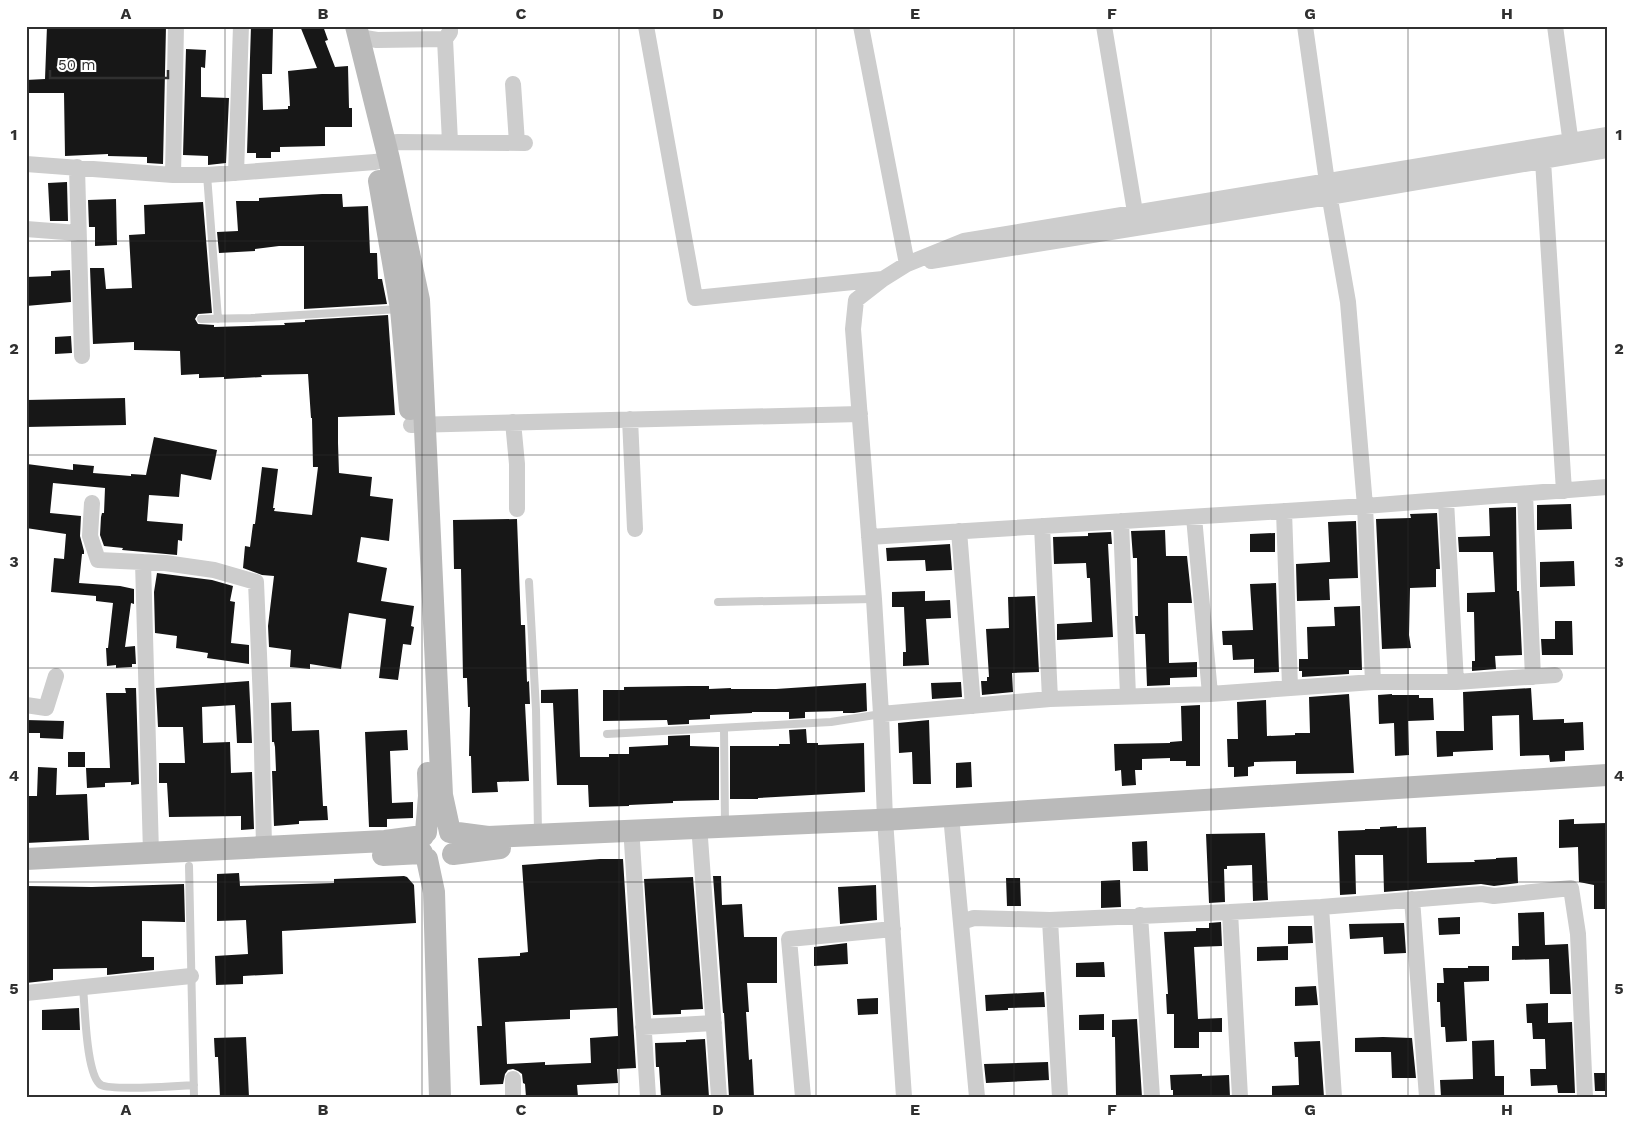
<svg xmlns="http://www.w3.org/2000/svg" width="1633" height="1123" viewBox="0 0 1633 1123" font-family="'Work Sans',sans-serif">
	<style>
		.building { fill: #171717; fill-rule: evenodd }
		.lines { fill: none; stroke-linecap: round; stroke-linejoin: round }
		.lane { stroke: #cdcdcd; stroke-width: 8 }
		.street { stroke: #cdcdcd; stroke-width: 16 }
		.secondary { stroke: #bababa; stroke-width: 22 }
		.grid { fill: none; stroke: #303030; stroke-width: 1; stroke-opacity: 0.55 }
		.neatline { fill: none; stroke: #303030; stroke-width: 2 }
		.grid-label { font-size: 16px; text-anchor: middle; font-weight: bold; fill: #303030 }
	</style>
	<rect width="100%" height="100%" fill="#fff"/>
	<path class="building" d="M47,26H166L163,164L147,163V157L108,156V154L65,156L64,93H26V80L45,79Z
		M251,26H273L272,74H262L263,110L288,109V106H290L288,71L317,68L300,26H323L328,40L325,41L335,67L348,66L349,108H352V127H325V146L280,147V152H271V158H256V153H247Z
		M186,49L206,50L205,68L201,67V97L229,98L226,163L208,165V156L183,155Z
		M67,182L68,221H50L48,183Z
		M322,194H342L343,207L368,206L370,253H377L378,279H382L387,304L304,309V246H279L255,249V251L219,253L217,232L238,231L236,201H259V198Z
		M116,199L117,245L95,246V227H89L88,200Z
		M203,202L212,313L198,314L195,319L198,324L214,325V327L285,325L284,323L305,322V320L388,315L395,415L338,417V443L339,473L372,477L370,496L393,499L389,541L361,537L357,562L387,568L381,601L414,606L411,626L414,627L411,645L403,644L398,680L379,678L386,619L349,613L341,669L310,664V669L290,667L291,650L269,647L268,626L274,576L262,575L243,568L245,546L250,547L253,524H255L262,467L278,469L273,508H275L274,511L312,515L318,467H313L312,418H311L308,374L261,375L262,377L224,379V377L199,378V374L181,375L180,351L134,350V342L93,344L90,268H104L106,289L132,288L129,235L145,234L144,205Z
		M70,270L71,302L26,306V277L51,276V271Z
		M71,336L72,353L55,354V337Z
		M125,398L126,425L26,427V400Z
		M154,437L217,450L211,480L181,474L179,497L149,495L147,521L183,524L182,541L178,540L177,555L122,550L123,548L104,546L100,535L101,517L102,513H104L105,488L53,483L50,513L81,516L80,536L84,551V554H82L79,583L120,586L134,589V604L131,603L125,647L135,646L136,664H132V667L116,668V665L107,666L106,648H108L113,603L96,601V596L51,592L54,558L64,559L66,534L26,528L27,464L73,470V464L94,466L93,473L131,476V474L146,475Z
		M1571,504L1572,529L1537,530V505Z
		M1516,507L1517,591H1519L1522,655L1495,656L1496,669L1472,671V661H1475L1474,612H1467V593L1495,592L1493,552H1459L1458,537L1490,536L1489,508Z
		M1437,513L1440,569H1436V587L1410,588L1409,635L1411,648L1382,649L1376,519L1411,518L1410,514Z
		M517,519L521,625H525L527,682L529,681L530,704H525L529,781L497,782L498,792L472,793L471,756H469L470,707H468L467,678H463L461,569H454L453,520Z
		M1356,521L1358,578L1329,579L1330,600L1297,601L1296,564L1330,562L1328,522Z
		M1165,530L1166,556H1187L1192,603H1168L1169,663L1197,662V677L1170,678V685L1147,686L1145,634H1136L1135,616H1138L1137,558H1133L1131,531Z
		M1111,532L1112,544H1108L1113,637L1057,640V624L1092,622L1090,578H1087L1086,563L1054,564L1053,537L1088,536V533Z
		M1275,533V552H1250V534Z
		M950,544L952,570L926,571L925,560L887,561L886,548Z
		M1574,561L1575,586L1540,587V562Z
		M157,573L212,580L233,586L230,601L235,602L231,643L249,645V664L207,658L208,653L176,648L177,636L155,633L154,592Z
		M1276,583L1279,672L1254,673V659L1233,660L1232,645H1223L1222,631L1253,630L1250,584Z
		M925,591V601L950,600L951,618L926,619L929,665L903,666V652H906L904,607H892V592Z
		M1035,596L1039,672L1012,673L1013,692L982,695L981,681H987V677H989L986,629L1009,628L1008,597Z
		M1360,606L1362,670H1349V674L1302,677V671H1299V659H1308L1307,627L1335,626L1334,607Z
		M1555,621H1572L1573,655H1542L1541,639H1555Z
		M249,681L252,743H237L235,705L202,707L203,743L230,742L231,773L252,772L254,829L241,830V816L169,817L167,783H159V763H185L183,727H158L156,688Z
		M961,682L962,697L932,699L931,683Z
		M866,683L867,711L854,713H843V711L805,712V718L789,719V712H752V713L710,715V719L689,720V724L668,725L667,720L603,721V690H624V687L688,686H709V689L731,688V689H776Z
		M125,688H136L139,784L131,785V782L105,783V787L87,788L86,768H110L106,693H126Z
		M1531,688L1533,720L1564,719V723L1583,722L1584,750L1565,751V761L1550,762L1549,755L1520,756L1519,715L1492,716L1493,750L1453,752V756L1437,757L1436,731H1464L1463,692Z
		M578,689L580,757H609V754H629V747L668,745V736L690,735V746L719,747V800L673,801V803L629,805V806L589,807L588,785H557L553,703H541V690Z
		M1349,694L1354,773L1296,774V761L1254,762V766L1248,767V776L1234,777V767H1228L1227,739H1238L1237,702L1266,700L1267,736L1295,735V733H1310L1309,697Z
		M1392,694V695H1419V698H1433L1434,720L1408,721L1409,755L1395,756L1394,723L1379,724L1378,695Z
		M291,702L292,731L319,730L323,806H327L328,820L299,821V824L274,826L272,771H276L275,747L274,742H272L271,703Z
		M1200,705V766H1186V761H1170V758L1142,759V770H1135L1136,785L1122,786L1121,770L1115,771L1114,744L1170,743V742L1182,741L1181,706Z
		M26,720L64,721L63,739L40,738V733H26Z
		M929,720L931,784H913L912,752L899,753L898,723Z
		M806,729L807,743H818V745L864,743L865,792L758,798V799H730V746H779V744H790L789,730Z
		M407,730L408,750L390,751L392,803L413,802V818L387,819V827H369L365,732Z
		M68,752H85V767H68Z
		M971,762L972,787L956,788V763Z
		M38,767L57,768L56,795L87,794L89,840L26,843V796H37Z
		M1574,819V824L1607,823V909H1594V885L1579,882L1578,847L1559,848V820Z
		M1397,826V828L1426,827L1427,863L1475,862L1474,860L1496,859V858L1517,857L1518,883L1494,886L1481,884L1384,892L1383,855H1355L1356,894L1340,895L1338,831L1365,830V829H1380V827Z
		M1265,833L1268,900L1253,901L1252,865L1227,866V869H1224L1225,902L1209,903L1206,834Z
		M1147,841L1148,871H1133L1132,842Z
		M600,859H623L636,1068L617,1069L618,1083L577,1085L578,1097H526L525,1084L523,1083L522,1074L518,1071L513,1069L508,1070L505,1074L503,1084L480,1085L477,1026H482L478,958L520,956V953L528,952L522,865ZM617,1008L618,1036L590,1038L591,1063L545,1065V1062L507,1064L505,1022L570,1019V1010Z
		M239,873L240,886L334,883V879L404,876L407,877L414,885L416,923L282,931L283,974L243,976V984L216,985L215,956L248,954L246,920L217,921V874Z
		M713,876H721L722,905L742,904L744,937H777V983H747L749,1012H746L749,1060L752,1059L754,1097H729L724,1013H723Z
		M693,877L703,1009L681,1010V1014L653,1015L644,879Z
		M1006,878H1020L1021,906H1007Z
		M1120,880L1121,907L1101,908V881Z
		M184,884L185,922L142,921V957H154V970L107,975V968L53,969V980L26,983V886L92,887Z
		M876,885L877,920L840,924L838,887Z
		M1544,912L1545,945L1568,944L1571,994H1550L1549,959L1512,960V946H1519L1518,913Z
		M1460,917V934L1439,935L1438,918Z
		M1221,922L1222,946L1194,947L1198,1019L1222,1018V1032H1199V1048H1174V1014H1167L1166,994H1168L1164,932L1196,931V928H1209V923Z
		M1404,923L1406,953L1384,954L1383,937L1350,939L1349,924Z
		M1288,926H1312L1313,943L1288,944Z
		M847,943L848,964L814,966V947Z
		M1288,946V960L1257,961V947Z
		M1104,962L1105,977H1076V963Z
		M1468,966H1489V981L1464,982L1467,1041L1446,1042L1445,1027H1441L1440,1002H1437V983H1444L1443,968H1468Z
		M1316,986L1318,1005L1295,1006V987Z
		M1044,992L1045,1007L1008,1008V1010L986,1011L985,995Z
		M878,998V1014L858,1015L857,999Z
		M1548,1003V1023L1572,1022L1575,1093H1558L1557,1085L1531,1086L1530,1069H1546L1545,1039H1533L1532,1023H1527L1526,1004Z
		M79,1008L80,1030H42V1010Z
		M1104,1014V1030H1079V1015Z
		M1137,1019L1142,1097H1116L1115,1037H1112V1020Z
		M246,1037L249,1097H220L218,1057H215L214,1038Z
		M1383,1037L1412,1038L1416,1078H1392L1391,1052H1355V1038Z
		M705,1039L709,1097H661L659,1067H656L655,1043L686,1042V1040Z
		M1494,1040L1495,1076H1504V1096L1441,1097L1440,1080L1473,1079L1472,1041Z
		M1320,1041L1324,1097H1272V1086L1299,1085L1298,1057H1295L1294,1042Z
		M1048,1062L1049,1080L986,1083L984,1064Z
		M1594,1073H1607V1091H1595Z
		M1202,1074V1076L1229,1075L1230,1097H1173V1090H1171L1170,1075Z"/>
	<g class="lines">
		<path class="lane" d="M207,175L218,319
			M201,319L251,318L399,309
			M529,582L536,710L538,833
			M718,602L874,599
			M724,729L725,824
			M607,734L831,722L881,714
			M189,866L194,1097
			M83,988C85,1006 86,1076 101,1085C113,1091 177,1086 194,1085"/>
		<path class="street" d="M646,26L695,298L883,279
			M861,26L907,264
			M1104,26L1137,224
			M1305,26L1327,182L1348,302L1365,506L1373,682
			M1555,26L1572,152
			M359,37L377,40L445,39L450,32V26
			M445,39L450,142
			M513,84L517,143
			M385,143L398,142L525,143
			M1543,161L1564,491
			M26,164L173,175H207L375,162L389,159
			M77,167L82,356
			M236,173L241,26
			M173,175L176,26
			M26,229L78,233
			M931,261L1329,197L1607,150
			M630,419L635,529
			M513,422L517,464V509
			M411,425L860,414
			M1525,494L1533,677
			M1446,501L1456,682
			M92,503L90,536L98,560L165,563L214,570L256,582L261,702L264,847
			M1284,511L1290,687
			M1194,517L1210,694
			M1121,521L1128,696
			M1042,526L1050,699
			M959,531L973,706
			M869,537L1365,506L1607,487
			M143,562L151,853
			M26,705L46,708L56,676
			M881,714L1050,699L1210,694L1373,682H1456L1555,675
			M952,826L977,1097
			M700,838L719,1097
			M632,842L648,1097
			M1412,899L1427,1097
			M1321,907L1334,1097
			M1230,912L1240,1097
			M1140,915L1152,1097
			M1050,920L1060,1097
			M961,922L974,918L1050,920L1230,912L1321,907L1482,894L1494,896L1571,888L1578,934L1585,1097
			M26,993L191,976
			M643,1027L714,1023
			M513,1079V1097
			M803,1097L789,939L893,929
			M904,1097L885,819L881,714L874,599L853,329L856,300L883,279L907,264L964,241L1607,135"/>
		<path class="secondary" d="M356,26L389,159L419,300L442,795L450,832L488,837L900,819L1607,775
			M379,181L401,309L410,409
			M426,832L429,796L428,773
			M453,854L500,848
			M383,855L422,853
			M26,859L385,841L423,836
			M427,859L434,892L440,1097"/>
	</g>
	<path class="grid" d="M225,26V1097M422,26V1097M619,26V1097M816,26V1097M1014,26V1097M1211,26V1097M1408,26V1097M26,241H1607M26,455H1607M26,668H1607M26,882H1607"/>
	<rect width="1633" height="1123" fill="none" stroke="#ffffff" stroke-width="55"/>
	<path d="M50 70v8h118v-8" fill="none" stroke="#303030" stroke-width="2.5"/>
	<text x="58" y="70" font-size="15" fill="#303030" stroke="#ffffff" stroke-width="4" paint-order="stroke">50 m</text>
	<rect x="28" y="28" width="1578" height="1068" class="neatline"/>
	<g class="grid-label">
		<text x="126" y="19">A</text>
		<text x="323" y="19">B</text>
		<text x="521" y="19">C</text>
		<text x="718" y="19">D</text>
		<text x="915" y="19">E</text>
		<text x="1112" y="19">F</text>
		<text x="1310" y="19">G</text>
		<text x="1507" y="19">H</text>
		<text x="14" y="140">1</text>
		<text x="1619" y="140">1</text>
		<text x="14" y="354">2</text>
		<text x="1619" y="354">2</text>
		<text x="14" y="567">3</text>
		<text x="1619" y="567">3</text>
		<text x="14" y="781">4</text>
		<text x="1619" y="781">4</text>
		<text x="14" y="994">5</text>
		<text x="1619" y="994">5</text>
		<text x="126" y="1115">A</text>
		<text x="323" y="1115">B</text>
		<text x="521" y="1115">C</text>
		<text x="718" y="1115">D</text>
		<text x="915" y="1115">E</text>
		<text x="1112" y="1115">F</text>
		<text x="1310" y="1115">G</text>
		<text x="1507" y="1115">H</text>
	</g>
</svg>
